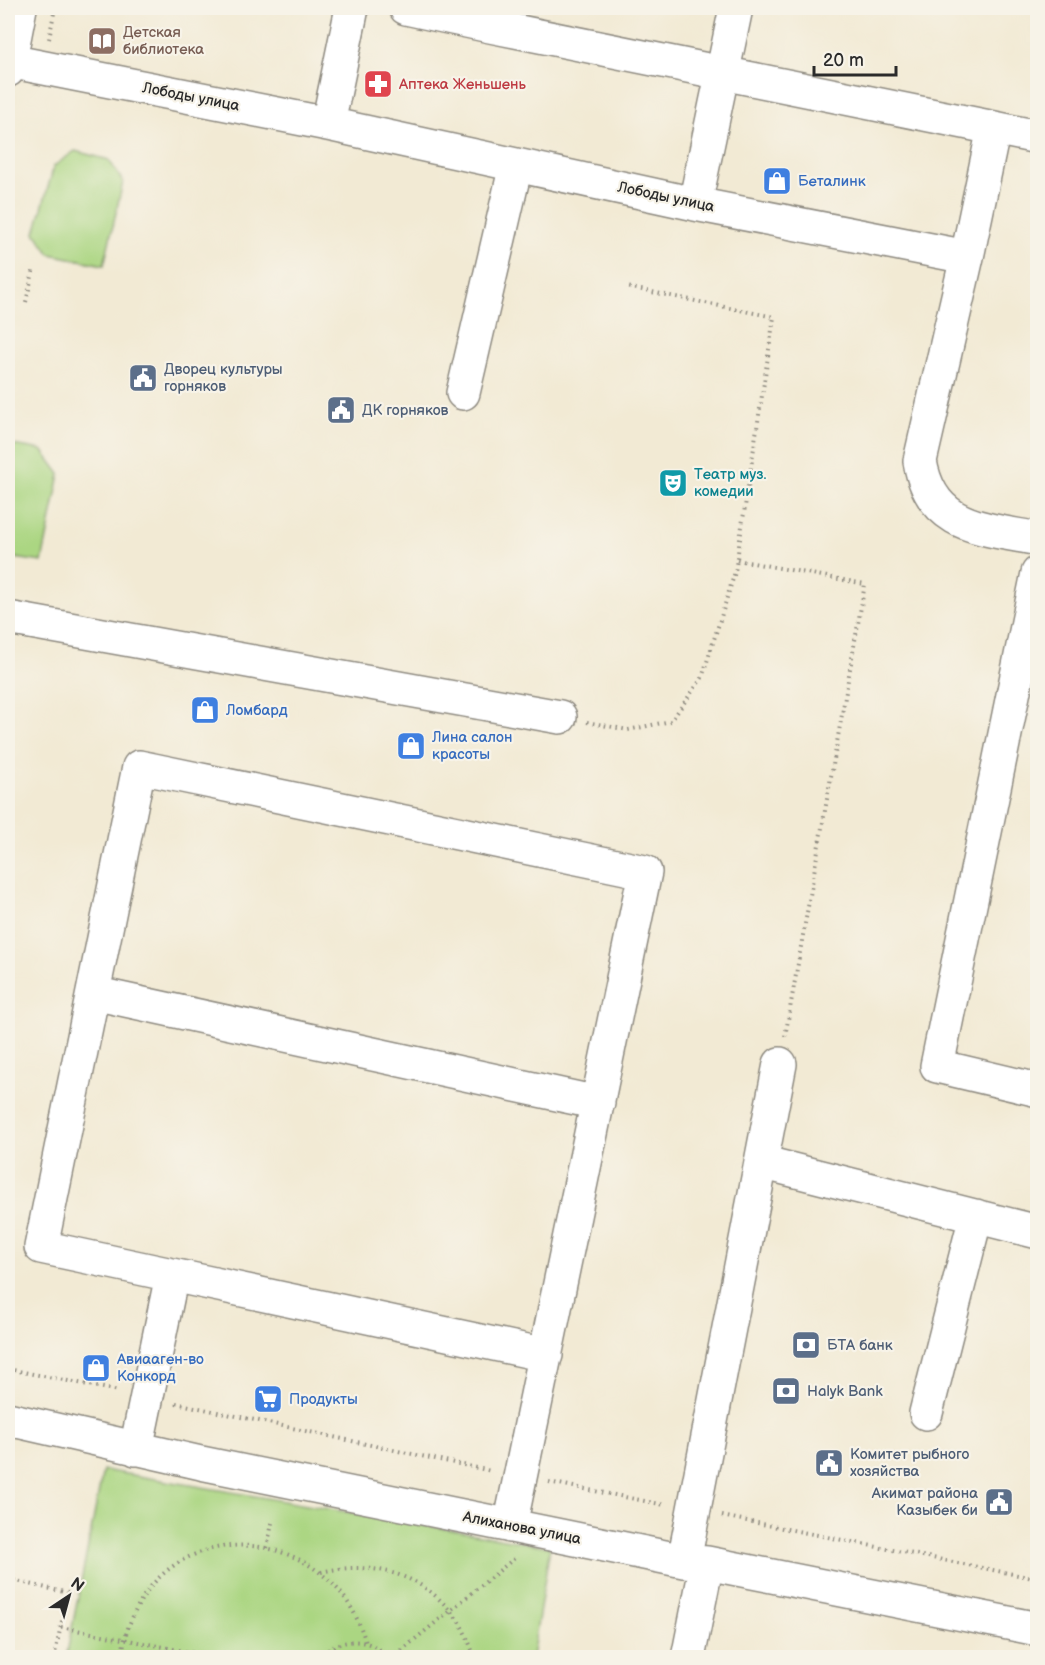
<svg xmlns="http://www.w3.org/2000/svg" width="1045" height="1665" viewBox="0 0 1045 1665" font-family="'Balsamiq Sans',sans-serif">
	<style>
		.green { fill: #abd682; stroke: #6b8056; stroke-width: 1.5 }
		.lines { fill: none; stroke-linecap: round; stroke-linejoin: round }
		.minor-casing { stroke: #8e8a80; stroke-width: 36 }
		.major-casing { stroke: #8e8a80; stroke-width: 36 }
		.path { stroke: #8e8a80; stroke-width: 4; stroke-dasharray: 1.5 4.5; stroke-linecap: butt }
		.minor { stroke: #fff; stroke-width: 33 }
		.major { stroke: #fff; stroke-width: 33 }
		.labels { text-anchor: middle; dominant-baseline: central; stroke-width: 4.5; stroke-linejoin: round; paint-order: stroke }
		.education-label { font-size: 15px; fill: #785e54; stroke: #f7f3e8; text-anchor: start }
		.health-label { font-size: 15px; fill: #be3a42; stroke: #f7f3e8; text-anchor: start }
		.street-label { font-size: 15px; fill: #2b2b2b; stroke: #f7f3e8 }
		.shop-label { font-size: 15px; fill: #366cbe; stroke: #f7f3e8; text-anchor: start }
		.service-label { font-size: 15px; fill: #4e5e75; stroke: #f7f3e8; text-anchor: start }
		.culture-label { font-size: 15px; fill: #0d838f; stroke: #f7f3e8; text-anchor: start }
	</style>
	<rect width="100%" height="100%" fill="#f7f3e8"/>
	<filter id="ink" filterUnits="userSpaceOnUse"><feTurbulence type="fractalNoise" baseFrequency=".0167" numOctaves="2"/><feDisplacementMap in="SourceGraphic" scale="12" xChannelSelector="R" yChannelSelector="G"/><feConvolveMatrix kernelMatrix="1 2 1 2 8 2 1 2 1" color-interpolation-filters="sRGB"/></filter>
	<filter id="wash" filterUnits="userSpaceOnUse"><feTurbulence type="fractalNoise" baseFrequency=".008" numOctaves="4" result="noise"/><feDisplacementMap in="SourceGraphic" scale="24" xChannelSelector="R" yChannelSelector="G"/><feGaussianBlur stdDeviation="1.35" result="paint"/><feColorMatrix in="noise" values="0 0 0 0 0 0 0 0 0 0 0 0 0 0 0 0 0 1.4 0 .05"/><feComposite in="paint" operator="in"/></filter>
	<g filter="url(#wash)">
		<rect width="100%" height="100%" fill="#f2ead4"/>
		<path class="green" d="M75,151L109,160L123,182L104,265L50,254L35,233L54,166Z
			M13,445L42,450L60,474L42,562L8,557V453Z
			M103,1470L550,1547L532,1657L66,1658Z"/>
	</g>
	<g filter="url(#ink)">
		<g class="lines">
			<g class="minor-casing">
				<path id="minor" d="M406,8L490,26L994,128
					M9,61L328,124L695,204L967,257L920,461C931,528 982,528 1038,539
					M328,124L352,8
					M695,204L736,8
					M967,257L994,128L1038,137
					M463,393L516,165
					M1038,573L937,1066L1038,1090
					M8,618L560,717
					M93,993L598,1103
					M761,1162L1038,1232
					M172,1275L546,1355
					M926,1413L976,1216
					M8,1419L201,1463L684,1561L707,1563L1038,1629
					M136,1449L172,1275L41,1247L139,767L645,872L510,1526
					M684,1561L780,1064
					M688,1658L707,1563"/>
			</g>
			<g class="major-casing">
				<path id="major" d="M8,70L20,8"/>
			</g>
			<path class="path" d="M49,39L55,8
				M26,302L34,268
				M8,386L10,371
				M737,560L865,584L785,1037
				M587,722L628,730L671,721L702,678L735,572L774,317L627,287
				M8,1369L119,1391
				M176,1403L491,1471
				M8,1464L11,1450
				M549,1482L665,1505
				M722,1516L1038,1579
				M267,1548L272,1523
				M321,1572C366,1562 412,1570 445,1605C451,1612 458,1619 462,1627C467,1637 471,1647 475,1658
				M8,1579L68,1593L54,1658
				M61,1627L220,1658
				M8,1653L28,1658
				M123,1658C122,1638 131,1619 140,1602C177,1538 263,1529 319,1572C344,1591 357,1613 366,1643
				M319,1658C339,1636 370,1636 389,1658
				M392,1658L516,1557"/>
			<use href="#minor" class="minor"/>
			<use href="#major" class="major"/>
		</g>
	</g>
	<defs>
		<g id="library-square" transform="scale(1.5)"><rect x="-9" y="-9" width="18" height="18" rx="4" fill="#8d6e63" stroke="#f7f3e8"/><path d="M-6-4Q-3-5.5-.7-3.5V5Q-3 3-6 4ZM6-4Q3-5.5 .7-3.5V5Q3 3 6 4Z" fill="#fff"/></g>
		<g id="pharmacy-square" transform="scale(1.5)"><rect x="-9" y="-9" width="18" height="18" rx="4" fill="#e0444e" stroke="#f7f3e8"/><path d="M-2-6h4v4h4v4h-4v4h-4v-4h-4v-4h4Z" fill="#fff"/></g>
		<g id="shop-square" transform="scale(1.5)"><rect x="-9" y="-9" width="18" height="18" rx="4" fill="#3f7fe0" stroke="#f7f3e8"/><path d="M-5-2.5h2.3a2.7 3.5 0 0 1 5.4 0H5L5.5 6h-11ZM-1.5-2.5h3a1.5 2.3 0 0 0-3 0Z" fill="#fff"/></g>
		<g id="civic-square" transform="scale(1.5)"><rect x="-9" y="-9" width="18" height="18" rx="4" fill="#5c6f8a" stroke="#f7f3e8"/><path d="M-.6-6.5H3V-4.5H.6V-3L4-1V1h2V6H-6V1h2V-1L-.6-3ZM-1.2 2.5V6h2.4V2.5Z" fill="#fff"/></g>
		<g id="theatre-square" transform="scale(1.5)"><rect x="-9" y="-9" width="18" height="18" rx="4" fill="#0f9aa8" stroke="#f7f3e8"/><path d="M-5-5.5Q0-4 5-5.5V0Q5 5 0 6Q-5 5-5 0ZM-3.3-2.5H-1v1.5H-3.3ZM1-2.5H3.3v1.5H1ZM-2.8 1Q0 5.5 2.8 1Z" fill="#fff"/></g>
		<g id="bank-square" transform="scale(1.5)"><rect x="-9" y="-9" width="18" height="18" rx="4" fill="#5c6f8a" stroke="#f7f3e8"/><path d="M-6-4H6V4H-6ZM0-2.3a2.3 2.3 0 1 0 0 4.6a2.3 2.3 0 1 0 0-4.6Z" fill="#fff"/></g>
		<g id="supermarket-square" transform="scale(1.5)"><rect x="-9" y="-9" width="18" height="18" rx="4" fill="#3f7fe0" stroke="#f7f3e8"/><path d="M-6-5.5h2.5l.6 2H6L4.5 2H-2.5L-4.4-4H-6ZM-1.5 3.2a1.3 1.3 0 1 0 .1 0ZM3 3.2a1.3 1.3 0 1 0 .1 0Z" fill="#fff"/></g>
	</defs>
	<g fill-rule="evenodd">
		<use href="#library-square" x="102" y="41"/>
		<use href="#pharmacy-square" x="378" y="84"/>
		<use href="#shop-square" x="777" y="181"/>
		<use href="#civic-square" x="143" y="378"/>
		<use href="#civic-square" x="341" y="410"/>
		<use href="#theatre-square" x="673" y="483"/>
		<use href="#shop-square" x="205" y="710"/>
		<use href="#shop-square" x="411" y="746"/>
		<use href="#bank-square" x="806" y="1345"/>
		<use href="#shop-square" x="96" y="1368"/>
		<use href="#bank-square" x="786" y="1391"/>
		<use href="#supermarket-square" x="268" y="1399"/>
		<use href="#civic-square" x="829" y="1463"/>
		<use href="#civic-square" x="999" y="1502"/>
	</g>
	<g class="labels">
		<g class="education-label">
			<text x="123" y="32">Детская<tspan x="123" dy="17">библиотека</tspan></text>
		</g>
		<g class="health-label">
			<text x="399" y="84">Аптека Женьшень</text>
		</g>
		<g class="street-label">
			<text transform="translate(191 97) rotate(11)">Лободы улица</text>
			<text transform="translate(666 197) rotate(12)">Лободы улица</text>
			<text transform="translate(522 1528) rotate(11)">Алиханова улица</text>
		</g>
		<g class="shop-label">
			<text x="798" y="181">Беталинк</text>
			<text x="226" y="710">Ломбард</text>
			<text x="432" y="737">Лина салон<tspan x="432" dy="17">красоты</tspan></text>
			<text x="117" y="1359">Авиааген-во<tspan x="117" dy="17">Конкорд</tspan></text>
			<text x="289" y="1399">Продукты</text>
		</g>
		<g class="service-label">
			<text x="164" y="369">Дворец культуры<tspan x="164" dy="17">горняков</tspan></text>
			<text x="362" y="410">ДК горняков</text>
			<text x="827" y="1345">БТА банк</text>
			<text x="807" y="1391">Halyk Bank</text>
			<text x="850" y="1454">Комитет рыбного<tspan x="850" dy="17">хозяйства</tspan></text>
			<text x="978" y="1493" text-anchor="end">Акимат района<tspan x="978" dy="17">Казыбек би</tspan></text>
		</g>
		<g class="culture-label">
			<text x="694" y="474">Театр муз.<tspan x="694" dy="17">комедии</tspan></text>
		</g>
	</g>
	<rect width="1045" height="1665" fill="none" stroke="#f7f3e8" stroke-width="30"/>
	<g transform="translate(69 1596) rotate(36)" stroke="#f7f3e8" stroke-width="4.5" paint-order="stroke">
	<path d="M0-4.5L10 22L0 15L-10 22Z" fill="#2b2b2b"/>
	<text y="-9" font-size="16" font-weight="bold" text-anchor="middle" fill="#2b2b2b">N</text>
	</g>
	<path d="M814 66v9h82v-9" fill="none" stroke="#2b2b2b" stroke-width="3"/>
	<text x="823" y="66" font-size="18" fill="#2b2b2b" stroke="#f7f3e8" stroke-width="4.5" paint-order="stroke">20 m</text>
</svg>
